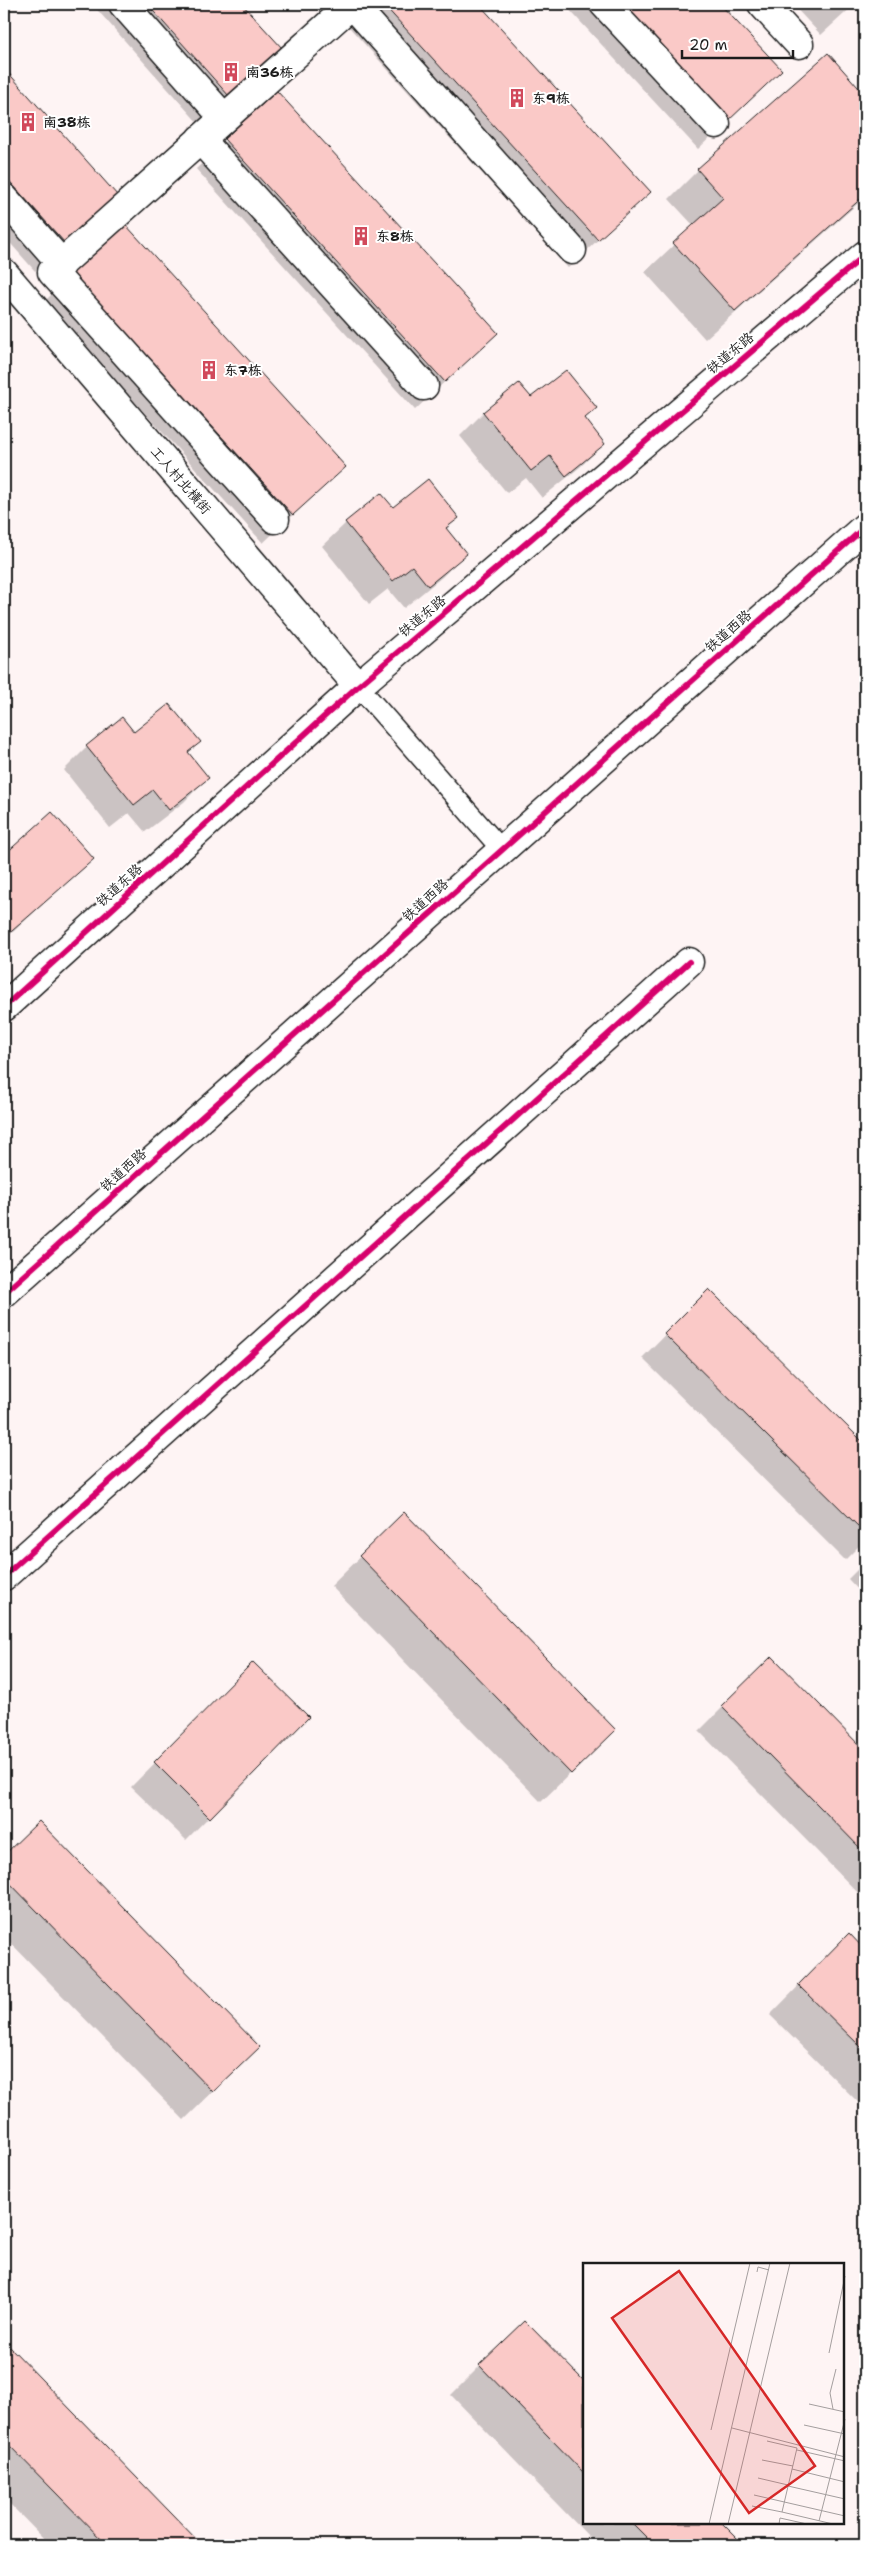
<svg xmlns="http://www.w3.org/2000/svg" width="869" height="2549" viewBox="0 0 869 2549" font-family="'Shantell Sans','LXGW WenKai TC',sans-serif">
	<style>
		.shadow { fill: #0003 }
		.building { fill: #fac9c7; stroke: #1c1c1c }
		.lines { fill: none; stroke-linecap: round; stroke-linejoin: round }
		.lane-casing { stroke: #1c1c1c; stroke-width: 22 }
		.street-casing { stroke: #1c1c1c; stroke-width: 31 }
		.secondary-casing { stroke: #1c1c1c; stroke-width: 31 }
		.lane { stroke: #fff; stroke-width: 19 }
		.street { stroke: #fff; stroke-width: 28 }
		.secondary { stroke: #fff; stroke-width: 28 }
		.cycleway-casing { stroke: #fff; stroke-width: 9 }
		.cycleway { stroke: #d6006c; stroke-width: 6 }
		.labels { text-anchor: middle; dominant-baseline: central; stroke-width: 4; stroke-linejoin: round; paint-order: stroke }
		.poi-label { font-size: 14px; font-weight: bold; fill: #1c1c1c; stroke: #fff; text-anchor: start }
		.street-label { font-size: 14px; fill: #1c1c1c; stroke: #fff }
		.inset-road { fill: none; stroke: #a49e9e; stroke-width: 1 }
		.view { fill: #d62828; fill-opacity: 0.15; stroke: #d62828; stroke-width: 2.5 }
		.inset-edge { fill: none; stroke: #1c1c1c; stroke-width: 2.5 }
	</style>
	<rect width="100%" height="100%" fill="#fef4f4"/>
	<filter id="ink" filterUnits="userSpaceOnUse"><feTurbulence type="fractalNoise" baseFrequency=".02" numOctaves="2"/><feDisplacementMap in="SourceGraphic" scale="10" xChannelSelector="R" yChannelSelector="G"/><feConvolveMatrix kernelMatrix="1 2 1 2 8 2 1 2 1" color-interpolation-filters="sRGB"/></filter>
	<g filter="url(#ink)">
		<path class="shadow" d="M92,4H241L280,48L199,124Z
			M373,4H478L649,192L568,268L349,27Z
			M564,4H719L781,70L698,149Z
			M792,4H855L821,35Z
			M828,55L865,97V197L705,339L645,272L694,226L669,199L698,170Z
			M4,70L116,196L35,271L4,236Z
			M277,93L496,333L415,410L196,169Z
			M73,273L344,467L263,543L44,302Z
			M531,399L595,408L584,419L604,444L580,467L542,498L526,478L507,493L460,436L484,412Z
			M393,509L457,518L446,530L465,554L442,577L404,608L388,589L369,604L322,546L346,523Z
			M134,733L199,742L187,754L207,778L184,802L145,832L129,813L110,828L64,770L87,747Z
			M52,814L92,859L4,940V856Z
			M709,1290L865,1445V1540L845,1560L642,1358Z
			M404,1514L585,1759L541,1802L331,1586Z
			M865,1562V1597L848,1579Z
			M772,1658L865,1753V1900L699,1731Z
			M253,1664L308,1717L186,1840L131,1787Z
			M39,1823L229,2076L184,2120L4,1936V1857Z
			M849,1935L865,1951V2109L770,2015Z
			M524,2322L584,2383V2523H721L743,2545H597L451,2395Z
			M10,2349L201,2545H50L4,2498V2355Z"/>
		<path class="building" d="M147,4H242L282,48L229,96Z
			M383,4H479L651,192L598,240Z
			M619,4H720L782,70L728,121Z
			M828,53L865,95V195L735,311L673,243L723,198L697,169Z
			M4,68L118,196L65,243L4,175Z
			M277,91L498,333L445,382L224,139Z
			M125,224L346,467L293,515L72,273Z
			M566,370L597,408L585,418L605,444L566,476L550,456L531,471L483,412L519,383L531,397Z
			M428,479L459,518L446,528L467,554L428,586L412,566L393,581L345,522L381,493L393,507Z
			M169,704L201,742L188,752L209,778L169,810L153,790L134,805L86,746L122,717L134,732Z
			M52,812L94,859L4,938V855Z
			M709,1289L865,1444V1533L664,1334Z
			M404,1512L616,1730L571,1774L359,1556Z
			M772,1656L865,1751V1853L721,1706Z
			M253,1662L309,1717L210,1818L154,1762Z
			M39,1821L260,2047L213,2092L4,1877V1855Z
			M849,1933L865,1950V2051L798,1985Z
			M525,2321L584,2381V2473L479,2365Z
			M10,2347L202,2545H107L4,2440V2353Z
			M632,2523H722L744,2545H654Z"/>
		<g class="lines">
			<g class="lane-casing">
				<path id="lane" d="M358,686L501,849"/>
			</g>
			<g class="street-casing">
				<path id="street" d="M123,4L224,118
					M352,4L572,250
					M604,4L716,124
					M762,4L799,44
					M200,139L424,386
					M4,198L62,264
					M275,519L52,272L352,4
					M4,1007L358,686L865,255
					M4,1293L865,527
					M4,1576L689,962"/>
			</g>
			<g class="secondary-casing">
				<path id="secondary" d="M4,273L358,686"/>
			</g>
			<use href="#lane" class="lane"/>
			<use href="#street" class="street"/>
			<use href="#secondary" class="secondary"/>
			<g class="cycleway-casing">
				<path id="cycleway" d="M4,1007L358,686L865,255
					M4,1293L865,527
					M4,1576L689,962"/>
			</g>
			<use href="#cycleway" class="cycleway"/>
		</g>
	</g>
	<defs>
		<g id="building-bare" transform="scale(1.5)"><path d="M-4-6H4V6H1V3H-1V6H-4ZM-2.5-4.3h1.7v1.8h-1.7ZM.8-4.3h1.7v1.8H.8ZM-2.5-1h1.7V.8h-1.7ZM.8-1h1.7V.8H.8Z" fill="#d1495b" stroke="#fff" stroke-width="2.5" paint-order="stroke"/></g>
	</defs>
	<g fill-rule="evenodd">
		<use href="#building-bare" x="231" y="72"/>
		<use href="#building-bare" x="517" y="98"/>
		<use href="#building-bare" x="28" y="122"/>
		<use href="#building-bare" x="361" y="236"/>
		<use href="#building-bare" x="209" y="370"/>
	</g>
	<g class="labels">
		<g class="poi-label">
			<text x="246" y="72">南36栋</text>
			<text x="532" y="98">东9栋</text>
			<text x="43" y="122">南38栋</text>
			<text x="376" y="236">东8栋</text>
			<text x="224" y="370">东7栋</text>
		</g>
		<g class="street-label">
			<text transform="translate(730 353) rotate(-40)">铁道东路</text>
			<text transform="translate(181 480) rotate(49)">工人村北横街</text>
			<text transform="translate(422 616) rotate(-40)">铁道东路</text>
			<text transform="translate(728 631) rotate(-41)">铁道西路</text>
			<text transform="translate(119 885) rotate(-42)">铁道东路</text>
			<text transform="translate(425 900) rotate(-42)">铁道西路</text>
			<text transform="translate(123 1170) rotate(-42)">铁道西路</text>
		</g>
	</g>
	<g transform="translate(583 2263)">
		<rect width="261" height="261" fill="#fef4f4"/>
		<path class="inset-road" d="M174,9L175,4L186,7M246,90L262,13M226,141L262,149M250,146L247,130L253,106M221,162L262,171M149,165L262,194M128,167L167,0M214,187L262,198M179,197L210,203M209,206L262,219M175,215L205,222M205,223L262,236M171,232L262,253M169,243L199,249L214,185L184,178M199,249L250,261M236,258L262,156M126,261L187,0M145,261L207,0M196,261L197,255L224,261"/>
		<path class="view" d="M96,8L232,203L166,250L29,55Z"/>
		<rect width="261" height="261" class="inset-edge"/>
	</g>
	<rect width="869" height="2549" fill="none" stroke="#fff" stroke-width="20"/>
	<rect x="10" y="10" width="849" height="2529" fill="none" stroke="#1c1c1c" stroke-width="2" filter="url(#ink)"/>
	<path d="M682 50v8h111v-8" fill="none" stroke="#1c1c1c" stroke-width="2.5"/>
	<text x="689" y="50" font-size="15" fill="#1c1c1c" stroke="#ffffff" stroke-width="4" paint-order="stroke">20 m</text>
</svg>
